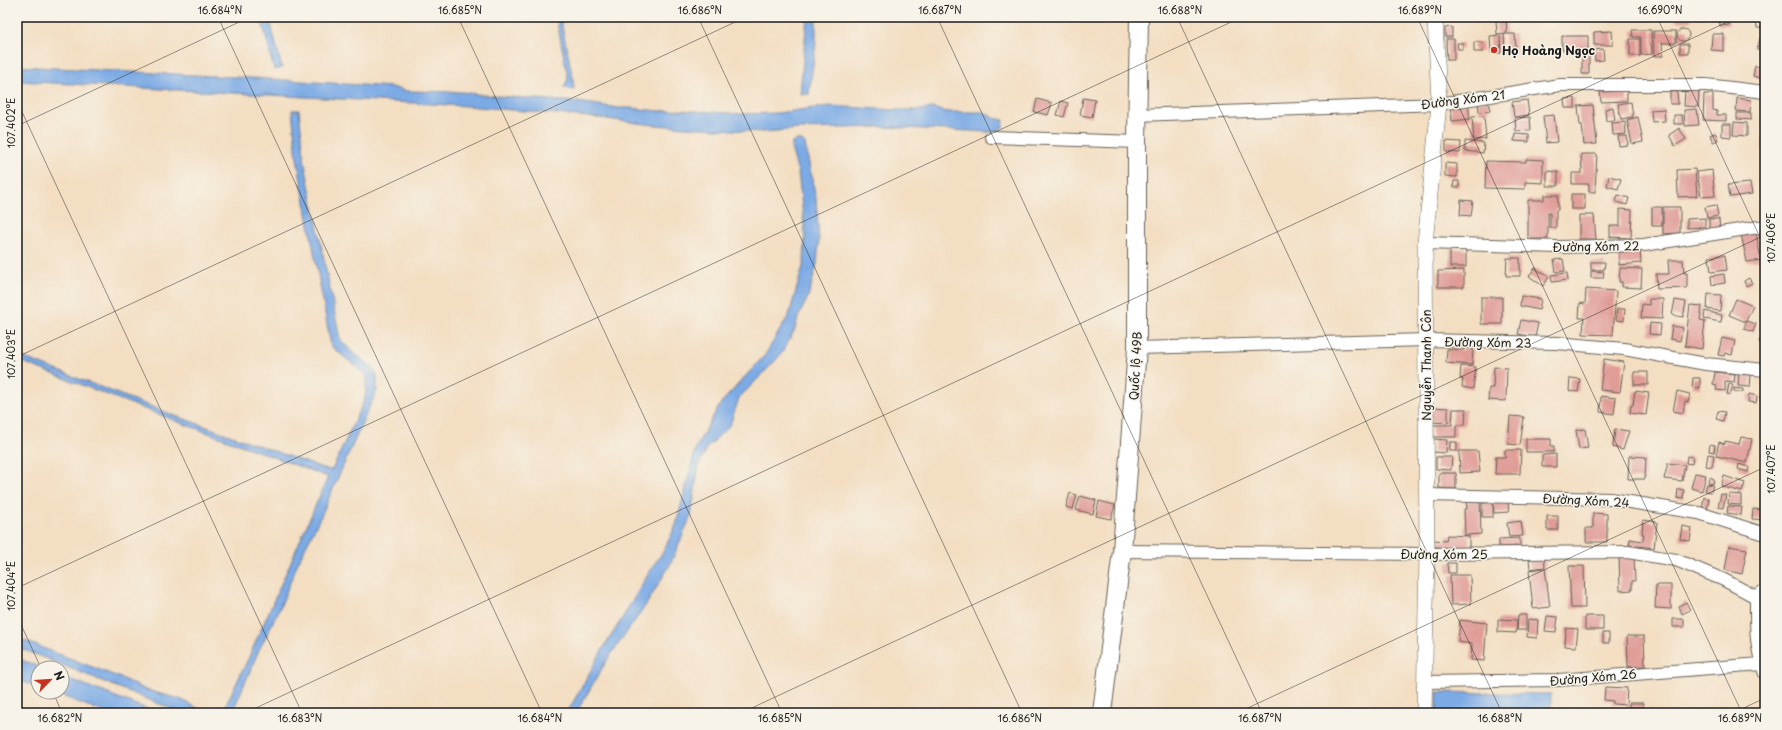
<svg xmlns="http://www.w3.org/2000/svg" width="1782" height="730" viewBox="0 0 1782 730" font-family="'Playpen Sans',sans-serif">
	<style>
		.water { fill: #7baae5; stroke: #4c6380 }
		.building { fill: #e09c97 }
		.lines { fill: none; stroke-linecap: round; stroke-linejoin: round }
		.minor-casing { stroke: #676056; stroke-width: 14 }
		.tertiary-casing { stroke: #676056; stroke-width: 16 }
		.primary-casing { stroke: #676056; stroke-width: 20 }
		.minor { stroke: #fff; stroke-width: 12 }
		.tertiary { stroke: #fff; stroke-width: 15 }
		.primary { stroke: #fff; stroke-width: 18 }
		.ticks { fill: none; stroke: #1c1c1c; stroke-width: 1; stroke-opacity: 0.45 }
		.poi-dot { fill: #c8321e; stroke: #f7f3e8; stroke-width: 1.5 }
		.labels { text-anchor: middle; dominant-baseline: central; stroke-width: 3; stroke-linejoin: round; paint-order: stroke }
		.poi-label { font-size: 12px; font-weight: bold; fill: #1c1c1c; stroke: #f7f3e8; text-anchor: start }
		.street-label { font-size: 12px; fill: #1c1c1c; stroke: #f7f3e8 }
		.neatline { fill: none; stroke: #1c1c1c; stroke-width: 1.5 }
		.ticks-label { font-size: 10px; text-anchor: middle; fill: #1c1c1c }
	</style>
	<rect width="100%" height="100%" fill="#f7f3e8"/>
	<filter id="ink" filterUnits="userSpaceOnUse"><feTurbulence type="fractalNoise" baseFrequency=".025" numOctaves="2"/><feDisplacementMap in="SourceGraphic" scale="8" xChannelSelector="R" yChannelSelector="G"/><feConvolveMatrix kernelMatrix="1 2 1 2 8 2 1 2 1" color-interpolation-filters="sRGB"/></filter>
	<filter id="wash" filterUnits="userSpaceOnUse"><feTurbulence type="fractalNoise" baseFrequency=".012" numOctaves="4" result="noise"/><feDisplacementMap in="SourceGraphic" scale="16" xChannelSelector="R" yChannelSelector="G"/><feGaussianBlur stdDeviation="0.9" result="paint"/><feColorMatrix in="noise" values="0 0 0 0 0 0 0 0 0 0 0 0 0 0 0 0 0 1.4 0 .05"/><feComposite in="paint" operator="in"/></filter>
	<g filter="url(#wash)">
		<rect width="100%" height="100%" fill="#f3dec2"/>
		<path class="water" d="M261,17H269L282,68L274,70Z
			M556,17H560L573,78L574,90L564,88L568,78Z
			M807,17H816V43L809,94H800Z
			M17,66L254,78L392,87L406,91L463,92L483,95L578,102L618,108H632L659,111L680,110L743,114L777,113L829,106L895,110H919L932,108L947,112H984L994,118L1004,120L1003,127L997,131L990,132L883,127L799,129L764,132L654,125L590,117L467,106L17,81Z
			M292,110H299L305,164L340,339L351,351L372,367L377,376V390L321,516L299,560L279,610L259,650L232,713H222L249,657L328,477L181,423L17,360V355L173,415L325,469L332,470L365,398L367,376L331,346L297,158Z
			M797,140L802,141L805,144L816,198L819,240L817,264L808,297L798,318L795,329L785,348L777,359L739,398L730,425L707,448L699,464L691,516L670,565L646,605L607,660L576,713H567L602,650L618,625L653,566L663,552L676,525L695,450L703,434L721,403L765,355L789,315L804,263L805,233L798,172L791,148L792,143Z
			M17,638L121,678L146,690L180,699L201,710L216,713H182L17,647Z
			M17,658L42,668H38V687L17,680Z
			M62,676L157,713H106L52,692H62Z
			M1437,692L1551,694V713H1437Z"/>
		<g id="blocks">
			<path class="building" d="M1462,17H1470V20H1463Z
				M1474,17H1491V18L1474,19Z
				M1676,17H1691V21L1676,22Z
				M1719,17H1729V25L1720,26Z
				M1756,17H1765V28H1757Z
				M1506,19L1507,33L1497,34L1496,20Z
				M1452,27V37H1445V28Z
				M1677 35a6 6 0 1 1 12 0a6 6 0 1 1-12 0Z
				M1632,30H1651L1652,54L1641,55V37H1633Z
				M1612,31L1613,45H1594V32Z
				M1653,31H1676V43H1662L1663,56H1654Z
				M1504,34H1515L1516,52H1505Z
				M1712,34H1724V51L1711,50Z
				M1500,35L1501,53H1491L1490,36Z
				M1562,36H1588V49L1562,50Z
				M1760,38L1765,39V52L1757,50Z
				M1446,39H1454V60H1447Z
				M1630,39H1640V56H1630Z
				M1474,42H1482L1483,52H1474Z
				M1457,43H1463V49H1458Z
				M1680,44H1688V53H1680Z
				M1603,49L1604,60L1595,61L1594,50Z
				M1582,54H1589V74H1582Z
				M1755,66L1765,68L1763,79L1753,76Z
				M1685,89L1699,90L1698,107L1684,106Z
				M1627,91V101L1601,102L1600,92Z
				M1670,92H1677L1678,104H1670Z
				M1704,94H1713V110L1717,111V115H1726V121L1703,120Z
				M1083,98L1095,100L1092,117L1080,115Z
				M1575,98V108H1565L1564,99Z
				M1737,98L1751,100L1750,112L1736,111Z
				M1037,99L1052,103L1048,115L1034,112Z
				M1527,100L1529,115L1514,117L1512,102Z
				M1061,101L1068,103L1064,117L1057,115Z
				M1488,101L1490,111L1479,112L1478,102Z
				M1631,102L1633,117L1621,119L1618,104Z
				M1468,103L1470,119L1452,121L1450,105Z
				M1593,105L1597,144L1584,145L1582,125H1580L1578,106Z
				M1613,107L1615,120L1606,121L1605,109Z
				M1664,109L1665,121L1652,122L1651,110Z
				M1697,109L1699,125L1685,126L1684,110Z
				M1737,113H1751V120L1737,119Z
				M1554,115L1557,142L1546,143L1543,116Z
				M1674,115H1682L1683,124H1674Z
				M1484,116L1486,139L1474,140L1472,117Z
				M1530,117L1531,130L1516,131L1515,118Z
				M1638,117L1643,142L1632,144L1627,120Z
				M1625,122L1626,134L1613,135L1612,123Z
				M1734,122L1747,123V136L1733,135Z
				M1722,124H1731V137L1722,136Z
				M1679,128L1686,139L1675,146L1669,135Z
				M1764,131H1765V148H1762Z
				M1715,133L1718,140L1713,142L1710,135Z
				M1515,134L1529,135V142L1514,141Z
				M1618,136H1627L1628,145L1619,146Z
				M1446,141L1461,142L1460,153L1446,152Z
				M1465,141L1484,143L1483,153L1465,151Z
				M1581,154H1597L1595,192H1589V184H1572V173H1582Z
				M1526,159L1543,160V183L1525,182V189L1485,188L1486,161L1526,162Z
				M1445,163L1457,164V177L1445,176Z
				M1695,169L1697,196L1678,197L1677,170Z
				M1712,170L1715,196L1701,197L1697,172Z
				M1547,171L1558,172V186H1547Z
				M1609,176L1621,179L1618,189L1607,186Z
				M1454,181H1459V187H1453Z
				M1750,183L1752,194L1730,197L1728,185Z
				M1571,194H1585V209H1571Z
				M1544,195H1558V210H1556V228H1550V213H1548V239H1528V200H1544Z
				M1618,195L1629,198L1627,205L1616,202Z
				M1461,200L1473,201L1471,216L1460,215Z
				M1716,205L1718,216L1707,218L1705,207Z
				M1652,207H1662V226H1652Z
				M1663,207H1680V233L1663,234Z
				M1620,209L1632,210L1631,238L1610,237V226H1620Z
				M1579,215H1594L1596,239H1579Z
				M1705,218V227L1687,228V219Z
				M1709,219H1719L1720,230H1709Z
				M1756,232L1761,260L1747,262L1741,234Z
				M1765,232V247H1764L1760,233Z
				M1450,249H1466V267H1450Z
				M1640,251L1641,263L1619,265V252Z
				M1725,255L1727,270L1711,272L1709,257Z
				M1507,258H1520V276H1506Z
				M1563,259L1565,271L1556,272L1554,260Z
				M1668,260H1683L1684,273H1687V288L1657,289L1656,274H1669Z
				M1591,262H1605L1604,270H1591Z
				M1535,268L1549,277L1543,286L1529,276Z
				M1620,268L1642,269L1641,288L1622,287V282H1619Z
				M1464,270V287H1438V271Z
				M1591,271L1604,272L1603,278H1591Z
				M1567,273L1568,280L1552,282L1551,275Z
				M1724,274L1725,283L1712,285L1711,276Z
				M1749,278L1752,283L1746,286L1744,281Z
				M1586,289L1616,291L1613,335L1583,334L1584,318H1579L1580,303L1585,304Z
				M1708,294L1721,295L1720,311L1707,309Z
				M1521,296L1541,299L1539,310L1520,306Z
				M1481,297H1502V324H1481Z
				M1649,299H1663L1662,319L1641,318L1642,304L1649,305Z
				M1736,299L1753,306L1746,321L1756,324L1753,332L1744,329L1746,322L1729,315Z
				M1675,300L1686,302L1683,317L1672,315Z
				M1690,305L1702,306L1700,320L1705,321L1702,349L1685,346Z
				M1617,309H1625L1624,321L1616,320Z
				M1705,311L1722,315L1721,322L1704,319Z
				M1521,320L1538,323L1535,337L1518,334Z
				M1650,323L1661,324L1660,335L1649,334Z
				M1672,326L1683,328L1680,341L1670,339Z
				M1763,332L1765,333V344L1759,342Z
				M1722,338L1735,341L1732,355L1725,353L1724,356L1718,355Z
				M1464,348L1473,349L1472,365L1446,363L1447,349L1464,350Z
				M1604,359L1624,362L1620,392L1600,390Z
				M1461,366L1476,367L1473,389L1462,387L1463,379H1460Z
				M1494,367L1507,368L1506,401L1488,400L1489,388H1493Z
				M1634,372H1648V385H1634Z
				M1715,372L1735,374L1734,382L1725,381V391L1716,390L1717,385L1713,384Z
				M1739,374L1751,375L1750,387L1738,386Z
				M1570,378L1580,379L1578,392L1569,391Z
				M1693,378H1700V388L1692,387Z
				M1729,384L1733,385L1730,395L1727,394Z
				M1734,388L1743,389V392H1734Z
				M1635,391L1649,393L1646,415L1630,413L1631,405H1633Z
				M1677,391L1690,394L1688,402L1685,401L1683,413L1673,411Z
				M1749,394L1757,396L1756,403L1748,402Z
				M1763,395H1765V403L1761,402Z
				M1601,396L1616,398L1614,414L1600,412Z
				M1430,407L1448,408V423L1429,422Z
				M1453,409H1466L1465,425H1456V437H1432V425H1452Z
				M1718,411L1725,412L1723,421L1716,419Z
				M1510,416L1524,417L1520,445L1508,444Z
				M1585,429L1588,448L1579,449L1576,430Z
				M1615,429L1629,431L1623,450L1613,447Z
				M1741,437L1752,439L1747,463L1716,456L1719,442L1725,444V441L1739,444Z
				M1433,439L1447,440L1446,453L1433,452Z
				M1526,439H1551V446H1554V452H1526Z
				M1450,442H1457V451H1450Z
				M1710,444L1715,445L1714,452L1709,451Z
				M1505,450H1521L1520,474H1495L1496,457H1505Z
				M1459,451H1478L1480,472L1460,473Z
				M1556,454V467H1542V455Z
				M1708,454L1714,455L1712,467L1706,466Z
				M1629,456L1646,457L1645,479H1628Z
				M1687,456L1693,457L1692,464L1686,463Z
				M1436,457H1452L1451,470L1436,469Z
				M1668,463L1685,465L1682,481L1664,479Z
				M1739,464L1749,467L1748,472L1738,469Z
				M1439,473H1456V489L1439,488Z
				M1695,473L1706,475L1702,491L1691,488Z
				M1724,476L1745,483L1742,492L1721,486Z
				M1710,477L1714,479L1713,484L1708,483Z
				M1707,484L1713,485L1711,492L1705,491Z
				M1678,489L1684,490L1683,499L1677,498Z
				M1070,493L1077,495L1073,509L1066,507Z
				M1721,494L1726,495L1723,508L1718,507Z
				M1729,494L1741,495V505L1728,504Z
				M1080,496L1096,500L1093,514L1076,510Z
				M1704,497L1709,499L1707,511L1702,510Z
				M1480,500L1481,534L1465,535L1464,509H1467L1466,501Z
				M1099,501L1115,505L1111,519L1096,516Z
				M1508,502L1509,512L1494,513L1493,503V517H1482V503Z
				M1728,506L1742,507L1741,515L1727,513Z
				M1753,509L1765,510V520L1752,519Z
				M1593,513L1607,514V542H1586V528H1593Z
				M1547,516H1558V530H1547Z
				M1643,520L1657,522L1654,548L1629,545L1630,539L1643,541L1644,534H1642Z
				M1521,521L1523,536L1509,537L1507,523Z
				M1682,526L1692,528L1690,541L1680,539Z
				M1447,535L1469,536V549L1433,547L1434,540L1446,541Z
				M1520,538V546L1499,547V539Z
				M1729,546L1747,549L1742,574L1725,570Z
				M1619,556H1634L1635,581H1632V590L1620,591Z
				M1544,557L1545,567L1530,569L1529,559Z
				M1447,563H1456V573H1448Z
				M1569,566H1584L1585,608H1571Z
				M1545,568L1550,607L1533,609L1529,570Z
				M1450,575H1470L1471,604L1451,605Z
				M1656,585H1671V609L1655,608Z
				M1686,602L1690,610L1682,614L1679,606Z
				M1518,615H1526V630H1517Z
				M1547,616L1558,617L1556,632L1545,631Z
				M1585,616H1603V630H1585Z
				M1498,619L1517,620L1516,633L1498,632Z
				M1528,619L1538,620L1537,638L1527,637Z
				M1673,619H1684V627H1673Z
				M1460,620L1487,623L1484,661L1471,660L1472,644L1458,642Z
				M1566,628L1578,629L1576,647L1565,646Z
				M1603,633H1609V643H1603Z
				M1627,636H1644L1645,666L1628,667Z
				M1605,687L1627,688L1626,705L1613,704V701L1604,700Z
				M1629,703H1643V710H1653V713H1625V710H1629Z"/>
		</g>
	</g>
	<g filter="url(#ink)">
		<use href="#blocks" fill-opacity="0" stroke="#676056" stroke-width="1"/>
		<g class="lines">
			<g class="minor-casing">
				<path id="minor" d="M1137,115L1439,104L1560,85H1706L1765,92
					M991,137L1137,142
					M1425,243L1558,247L1644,245L1765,226
					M1137,348L1426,340L1557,343L1624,349L1706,364L1765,370
					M1427,495L1611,499L1699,513L1765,534
					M1122,551L1427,554L1628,552L1676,560L1724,580L1756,597
					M1765,590L1756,597C1756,626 1755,646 1765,674
					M1425,682L1559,680L1761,664"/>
			</g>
			<g class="tertiary-casing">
				<path id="tertiary" d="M1424,713L1427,554L1425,243L1439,104L1435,17"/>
			</g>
			<g class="primary-casing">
				<path id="primary" d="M1102,713L1122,551L1137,348V142L1139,17"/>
			</g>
			<use href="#minor" class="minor"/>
			<use href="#tertiary" class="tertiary"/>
			<use href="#primary" class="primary"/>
		</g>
	</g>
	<path class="ticks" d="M218,17L542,713M458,17L782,713M698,17L1022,713M937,17L1262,713M1177,17L1502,713M1417,17L1742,713M1657,17L1765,248M17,101L302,713M17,126L250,17M17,357L746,17M17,588L1242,17M17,616L41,668M53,692L62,713M245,713L1738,17M741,713L1765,235M1237,713L1765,467M1733,713L1765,698"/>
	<circle class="poi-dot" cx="1494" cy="50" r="4"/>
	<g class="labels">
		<g class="poi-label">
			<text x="1502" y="50">Họ Hoàng Ngọc</text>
		</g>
		<g class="street-label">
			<text transform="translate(1463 99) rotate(-7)">Đường Xóm 21</text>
			<text transform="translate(1596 246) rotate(-1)">Đường Xóm 22</text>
			<text transform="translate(1488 342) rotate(1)">Đường Xóm 23</text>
			<text transform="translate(1426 365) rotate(-90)">Nguyễn Thanh Côn</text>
			<text transform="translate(1135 366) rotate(-87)">Quốc lộ 49B</text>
			<text transform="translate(1586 500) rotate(3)">Đường Xóm 24</text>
			<text x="1444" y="554">Đường Xóm 25</text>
			<text transform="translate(1593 677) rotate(-5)">Đường Xóm 26</text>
		</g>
	</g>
	<rect width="1782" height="730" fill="none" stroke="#f7f3e8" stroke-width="44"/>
	<g transform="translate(50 680) rotate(65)"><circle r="19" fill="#f7f3e8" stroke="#9f9d96"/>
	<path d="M0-3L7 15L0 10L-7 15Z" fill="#c8321e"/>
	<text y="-6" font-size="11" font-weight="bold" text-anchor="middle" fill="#1c1c1c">N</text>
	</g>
	<rect x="22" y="22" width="1738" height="686" class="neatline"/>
	<g class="ticks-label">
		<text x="220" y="14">16.684°N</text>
		<text x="460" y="14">16.685°N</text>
		<text x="700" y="14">16.686°N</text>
		<text x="940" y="14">16.687°N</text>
		<text x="1180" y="14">16.688°N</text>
		<text x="1420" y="14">16.689°N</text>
		<text x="1660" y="14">16.690°N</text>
		<text transform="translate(11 123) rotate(-90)" y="4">107.402°E</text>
		<text transform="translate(1771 238) rotate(-90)" y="4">107.406°E</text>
		<text transform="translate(11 354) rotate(-90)" y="4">107.403°E</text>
		<text transform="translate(1771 469) rotate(-90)" y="4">107.407°E</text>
		<text transform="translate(11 586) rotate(-90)" y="4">107.404°E</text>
		<text x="60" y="722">16.682°N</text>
		<text x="300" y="722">16.683°N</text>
		<text x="540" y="722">16.684°N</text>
		<text x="780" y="722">16.685°N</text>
		<text x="1020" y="722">16.686°N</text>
		<text x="1260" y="722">16.687°N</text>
		<text x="1500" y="722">16.688°N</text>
		<text x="1740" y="722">16.689°N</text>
	</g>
</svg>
